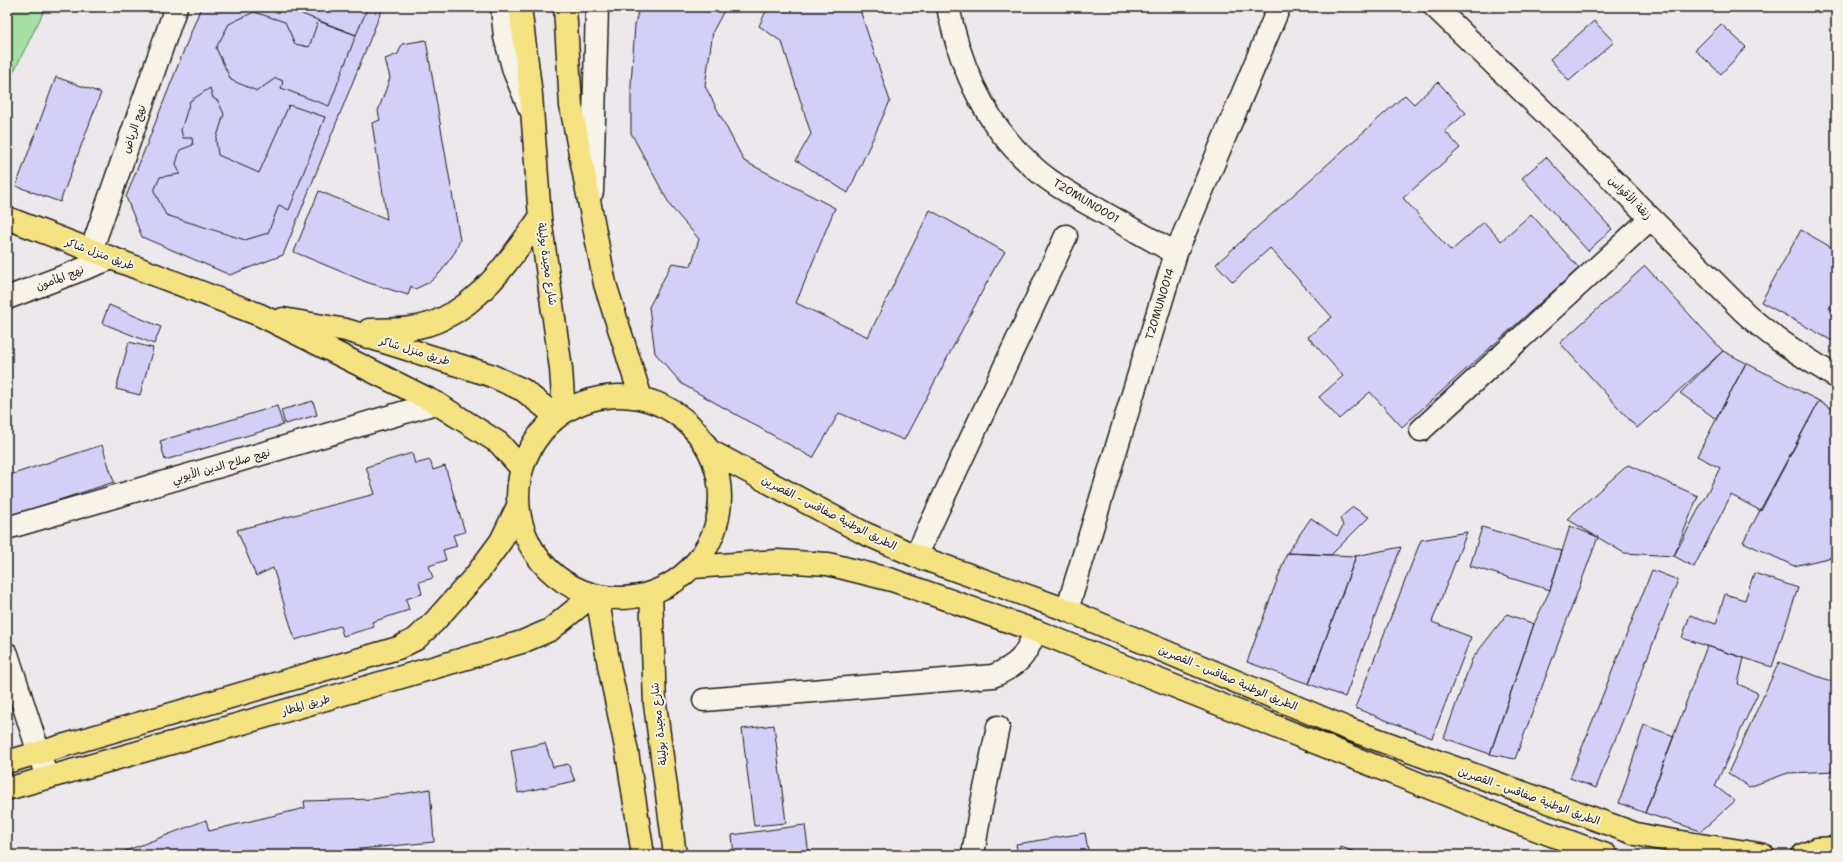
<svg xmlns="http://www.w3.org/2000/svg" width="1843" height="862" viewBox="0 0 1843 862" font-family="'Shantell Sans','Playpen Sans Arabic',sans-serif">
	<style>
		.green { fill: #a7e0a5; stroke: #627e60 }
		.building { fill: #d3cff7; stroke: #1c1c1c }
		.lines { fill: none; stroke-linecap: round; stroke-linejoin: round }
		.minor-casing { stroke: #1c1c1c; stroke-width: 25 }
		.major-casing { stroke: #1c1c1c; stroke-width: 25 }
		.minor { stroke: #f7f3e8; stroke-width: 22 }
		.major { stroke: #f5e381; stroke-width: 22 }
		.labels { text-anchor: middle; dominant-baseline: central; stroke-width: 4; stroke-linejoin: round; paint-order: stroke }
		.street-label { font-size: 11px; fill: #1c1c1c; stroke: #f7f3e8 }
	</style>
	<rect width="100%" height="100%" fill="#ece8ec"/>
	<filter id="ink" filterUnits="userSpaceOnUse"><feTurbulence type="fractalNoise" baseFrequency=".025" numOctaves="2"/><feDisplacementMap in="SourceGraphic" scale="8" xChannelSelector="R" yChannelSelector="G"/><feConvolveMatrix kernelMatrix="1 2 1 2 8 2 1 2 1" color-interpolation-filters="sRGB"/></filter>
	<g filter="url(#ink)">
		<path class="green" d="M7,7H46L7,85Z"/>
		<path class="building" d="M201,7H383L283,255L230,275L142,237L126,197Z
			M284,7H368L356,35Z
			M639,7H726L713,31L705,86L744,161L835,208L796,303L868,337L930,210L1005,252L994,269L904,440L839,413L813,458L682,384L655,353L649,307L672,263L691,266L699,239L671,207L631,133V84L635,25Z
			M768,7H859L890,101L848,193L796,160L811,134L782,42L759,26Z
			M254,12L285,22L295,44L309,47L318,21L356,35L329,106L281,88L283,81L276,78L257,91L231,80L216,48L229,24Z
			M1594,21L1614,42L1569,81L1550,59Z
			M1721,24L1746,47L1721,74L1695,50Z
			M426,40L460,240L455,252L440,273L430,282L415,289L411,286L408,295L366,282L294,252L319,191L387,219L372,123L380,120L378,111L390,78L385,59L398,54L402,44Z
			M56,77L101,93L60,202L16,186Z
			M1438,82L1466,113L1445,131L1460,148L1403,198L1451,251L1484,222L1501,241L1531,214L1579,268L1402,427L1370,392L1339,419L1319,397L1343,376L1308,337L1332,317L1270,248L1233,282L1216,264L1405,95L1414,104Z
			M210,88L213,98L218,101L224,114L216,140L218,155L259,173L289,105L325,117L289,210L279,205L268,233L245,240L166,215L154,191L160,177L180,174L176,164L180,150L193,145L192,138H183L181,130L190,101Z
			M1546,157L1612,229L1588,251L1522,178Z
			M1801,230L1836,250V295L1829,308L1836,312V343L1761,302Z
			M1645,266L1723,351L1637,428L1560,343Z
			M109,305L161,327L154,344L102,323Z
			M129,342L153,348L140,395L116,389Z
			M1723,351L1746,363L1716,419L1680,393Z
			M1746,363L1819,401L1761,511L1731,495L1694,567L1674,556L1720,468L1697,456Z
			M313,401L317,415L285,424L281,410Z
			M1819,401L1836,411V549L1832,557L1794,566L1743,542Z
			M277,406L283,425L165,460L160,441Z
			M102,445L114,482L7,517V465L10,475Z
			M412,453L415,464L430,460L433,470L445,466L465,532L453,535L457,546L443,550L446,560L429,566L433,578L419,582L422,594L406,599L409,610L372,622L374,627L343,636L340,626L295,640L273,568L256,576L237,530L375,494L366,467Z
			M1628,465L1698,496L1674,556L1624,553L1567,519Z
			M1353,507L1369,517L1331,555L1287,553L1311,518L1337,536L1343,526L1340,518Z
			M1570,526L1598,537L1515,759L1490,754L1534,624L1550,590Z
			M1482,527L1562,551L1550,590L1470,566Z
			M1467,532L1432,622L1471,637L1432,738L1355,708L1421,540Z
			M1401,547L1345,697L1309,684L1356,556Z
			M1287,553L1356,556L1309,684L1247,662Z
			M1652,570L1678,580L1596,788L1570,778Z
			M1754,573L1798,588L1772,667L1682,638L1690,615L1716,624L1725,594L1745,600Z
			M1507,614L1534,624L1490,754L1444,738L1472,659Z
			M1707,646L1744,658L1738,684L1758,693L1715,786L1735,801L1701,831L1645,813Z
			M1779,662L1836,683V771L1788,773L1749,787L1728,773Z
			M774,725L786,823L754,826L742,729Z
			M1644,725L1674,736L1645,813L1619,803Z
			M545,743L553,767L568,764L575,781L518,793L511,750Z
			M430,789L434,842L296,855H115L206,820L209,831L305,808L304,801L373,799Z
			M805,825L809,855H734L732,835Z
			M1085,833L1089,855H1018L1016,844Z
			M1341,847L1363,855H1339Z"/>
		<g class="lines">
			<g class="minor-casing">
				<path id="minor" d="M502,7L505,37L514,71L529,107
					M948,7C960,66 984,122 1029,163C1049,183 1075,196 1099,210C1125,225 1150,239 1176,253
					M1435,7L1569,136L1742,310C1770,337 1803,356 1836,377
					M592,192L597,7
					M91,251L176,7
					M7,298L112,258
					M1421,430L1650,219
					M7,528L436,403
					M916,556L1066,236
					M1067,610L1176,253L1279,7
					M7,654L47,778
					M704,700L993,676C1020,664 1024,658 1036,631
					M973,855L979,817L998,727"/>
			</g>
			<g class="major-casing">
				<path id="major" d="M520,7L531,95L540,218L561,369L564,412
					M565,7L571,106L605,284L641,398
					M7,218L260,315L436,403L499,443L522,469
					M283,319L346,330L490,375L523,390L557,417
					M369,330C394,330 422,330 444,318C486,298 513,254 540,218
					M518 497a101 101 0 1 1 202 0a101 101 0 1 1-202 0Z
					M710,451L864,533L916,556L1067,610L1346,728L1636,834C1678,843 1720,847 1763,855
					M693,567L778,561L828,564L892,580L1036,631L1500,816L1606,855
					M651,593L655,704L675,855
					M597,596L610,671L627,752L643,855
					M7,762L398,648L416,639L434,622L476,575L501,541L518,506
					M7,789L236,725L522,642L550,630L593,595
					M1803,855L1817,849L1836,848"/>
			</g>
			<use href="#minor" class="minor"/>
			<use href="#major" class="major"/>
		</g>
	</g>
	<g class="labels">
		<g class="street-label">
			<text transform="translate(134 129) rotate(-71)">نهج الرياض</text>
			<text transform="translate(1630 198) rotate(45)">زنقة الأقواس</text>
			<text transform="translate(1086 201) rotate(31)">T20MUN0001</text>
			<text transform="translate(100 254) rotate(20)">طريق منزل شاكر</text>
			<text transform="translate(547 264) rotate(82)">شارع مجيدة بوليلة</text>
			<text transform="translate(60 278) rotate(-21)">نهج المأمون</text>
			<text transform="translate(1160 304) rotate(-73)">T20MUN0014</text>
			<text transform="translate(415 351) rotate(17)">طريق منزل شاكر</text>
			<text transform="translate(221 466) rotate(-16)">نهج صلاح الدين الأيوبي</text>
			<text transform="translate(829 513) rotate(27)">الطريق الوطنية صفاقس - القصرين</text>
			<text transform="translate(1228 678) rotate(23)">الطريق الوطنية صفاقس - القصرين</text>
			<text transform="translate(306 705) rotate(-16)">طريق المطار</text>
			<text transform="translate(659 724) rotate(-96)">شارع مجيدة بوليلة</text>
			<text transform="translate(1529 796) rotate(20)">الطريق الوطنية صفاقس - القصرين</text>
		</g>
	</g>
	<rect width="1843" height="862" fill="none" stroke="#f7f3e8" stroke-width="24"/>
	<rect x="12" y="12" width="1819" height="838" fill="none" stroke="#1c1c1c" stroke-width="1.5" filter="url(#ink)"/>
</svg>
